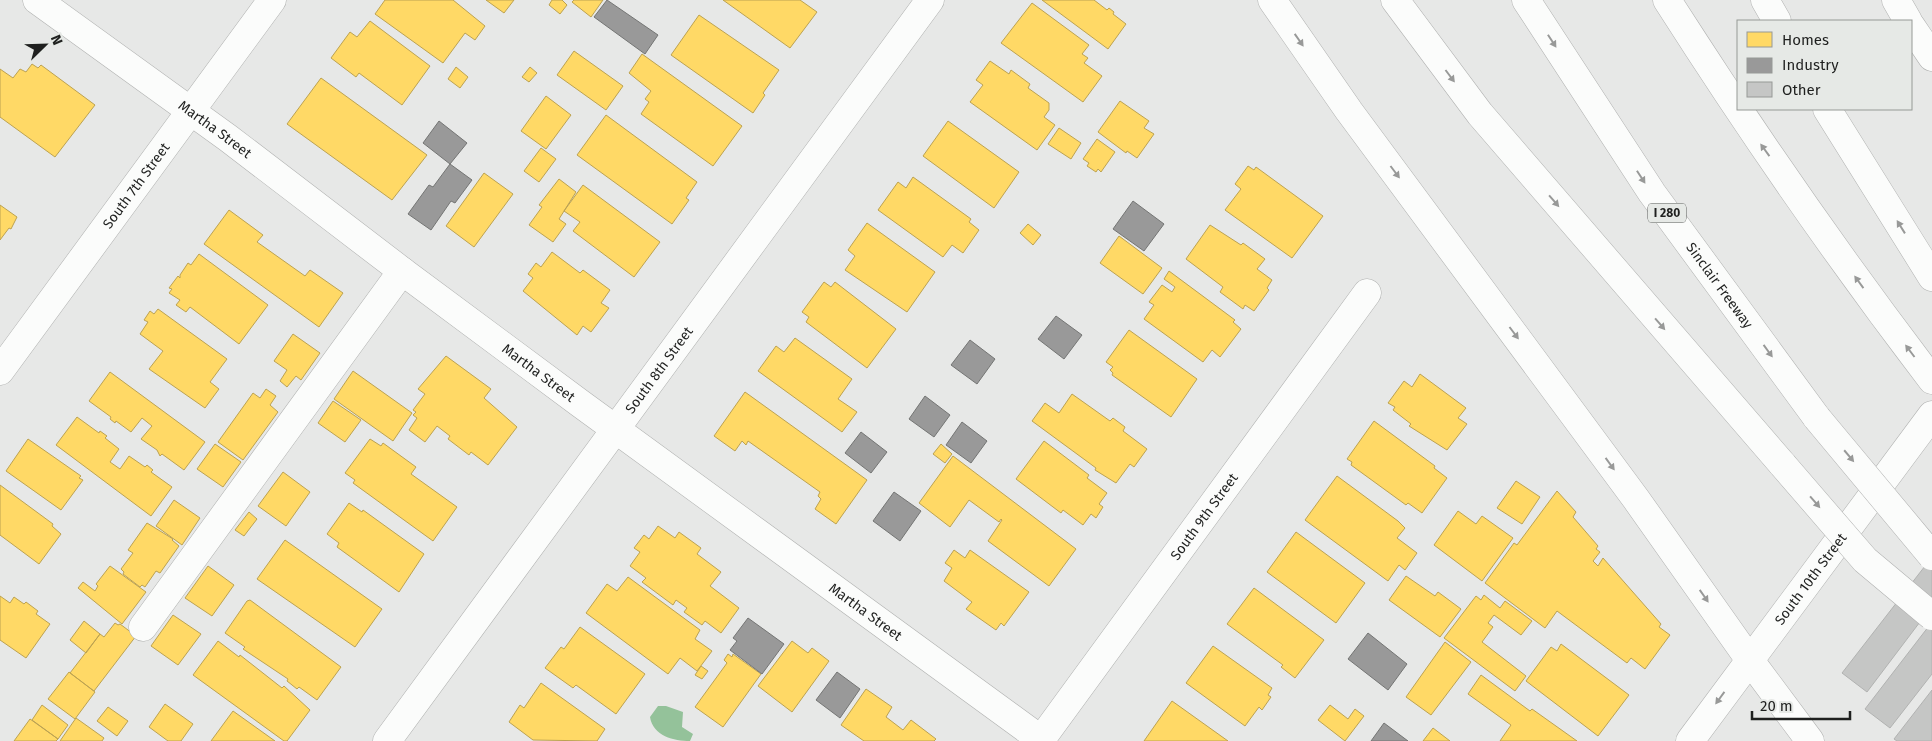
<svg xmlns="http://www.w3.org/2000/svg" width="1932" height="741" viewBox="0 0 1932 741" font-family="'Fira Sans',sans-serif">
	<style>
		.water { fill: #94c29a }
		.homes { fill: #ffd966; stroke: #bca251 }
		.industry { fill: #999; stroke: #747574 }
		.building { fill: #c5c6c5; stroke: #b1b2b1 }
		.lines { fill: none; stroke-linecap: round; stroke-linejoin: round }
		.minor-casing { stroke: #b0b1b0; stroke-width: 29 }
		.major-casing { stroke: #b0b1b0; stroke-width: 29 }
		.highway-casing { stroke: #b0b1b0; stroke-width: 29 }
		.minor { stroke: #fbfcfb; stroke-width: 28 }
		.major { stroke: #fbfcfb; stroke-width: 28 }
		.highway { stroke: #fbfcfb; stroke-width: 28 }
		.highway-bridge-casing { stroke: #b0b1b0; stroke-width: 29; stroke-linecap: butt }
		.highway-bridge { stroke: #fbfcfb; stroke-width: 28 }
		.oneway { fill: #989998 }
		.labels { text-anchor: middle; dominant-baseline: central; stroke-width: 5; stroke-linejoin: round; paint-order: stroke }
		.shield { fill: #e6e9e6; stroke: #5b5c5b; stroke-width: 1 }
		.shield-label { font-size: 12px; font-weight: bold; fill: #1f201f }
		.street-label { font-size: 14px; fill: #1f201f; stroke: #e6e9e6 }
	</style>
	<rect width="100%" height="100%" fill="#e7e8e7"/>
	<path class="water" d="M658,706H666L683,712L682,727L693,734L690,741C674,741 653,736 650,717Z"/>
	<path class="homes" d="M385,0H453L485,26L475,40L465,33L443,63L375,14Z
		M486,0H514L504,13Z
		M552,0H562L567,5L560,14L549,5Z
		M574,0H603L591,17L572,2Z
		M723,0H800L817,12L790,48Z
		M1042,0H1094L1107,10L1109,8L1114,12L1113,14L1126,24L1108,49Z
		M1032,3L1089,45L1082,54L1088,58L1084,63L1102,76L1083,102L1001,43Z
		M699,15L779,70L763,93L765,95L753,113L671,55Z
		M370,21L430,66L402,105L359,73L356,77L331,58L350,32L357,37Z
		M574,51L623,86L606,110L557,75Z
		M642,54L742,126L713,166L641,114L649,102L645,99L651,91L629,73Z
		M990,61L1009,74L1011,70L1030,84L1028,88L1049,103V110L1044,117L1055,125L1037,150L970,102L983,85L976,80Z
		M32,64L38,68L41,65L95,105L55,157L0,117V69L13,78L20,69L26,72Z
		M456,67L468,77L460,88L448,79Z
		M530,67L537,73L529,82L522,77Z
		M321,78L427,155L392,200L287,124Z
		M546,96L571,115L546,149L521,131Z
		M1120,101L1149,121L1144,128L1154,134L1137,158L1127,151L1126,153L1098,132Z
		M606,115L697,182L686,198L689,200L672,224L577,155Z
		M948,121L1019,172L994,208L923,156Z
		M1059,128L1081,143L1071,159L1048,144Z
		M1097,139L1115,152L1101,172L1098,169L1096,172L1087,166L1089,163L1083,159Z
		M541,148L556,159L539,182L524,171Z
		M1248,166L1254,170L1256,167L1323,216L1292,258L1225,210L1241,189L1235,184Z
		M484,173L513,194L474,247L446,226Z
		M913,177L971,219L969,222L979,230L963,253L952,245L943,257L878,210L898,182L906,188Z
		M559,179L576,192L559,219L566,224L553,242L529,225L542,207L539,205Z
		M583,185L660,242L634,277L573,231L580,222L564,211Z
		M0,205L17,217L11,229L9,228L0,240Z
		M229,210L263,235L257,242L305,276L310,270L343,293L319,327L204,244Z
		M867,223L935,272L907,312L845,270L855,256L848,250Z
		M1028,224L1041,235L1033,245L1020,233Z
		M1210,225L1241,245L1243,243L1265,259L1257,269L1272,280L1267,288L1269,290L1254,311L1245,305L1243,309L1220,292L1223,287L1186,259Z
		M1119,236L1162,268L1143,294L1100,263Z
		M552,252L580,273L583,270L610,290L601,303L609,308L591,332L583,326L577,335L523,291L533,278L528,274L536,263L541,267Z
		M199,254L268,305L239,344L190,307L186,312L176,305L180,300L169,293L172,289L169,288L178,276L180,278V275L188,263L191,265Z
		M1169,271L1235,320L1233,322L1241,329L1220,357L1212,350L1203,362L1144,319L1154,305L1149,302L1162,285L1172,292L1175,287L1164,279Z
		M824,282L831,287L835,282L896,329L867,368L806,322L809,317L802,312Z
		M158,309L227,359L210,382L219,389L205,408L149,369L163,351L140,334L148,322L144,320L150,311L154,314Z
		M1129,330L1197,379L1171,417L1112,375L1113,373L1110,370L1113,367L1106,362Z
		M293,334L320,353L301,380L296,376L287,387L280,381L287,370L274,361Z
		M795,338L852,379L838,399L857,412L842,432L758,371L776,346L784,352Z
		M446,356L491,389L484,398L517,427L488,465L471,452L469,455L448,439L450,436L437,426L425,442L409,430L417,418L413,415L416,412L413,410L425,394L418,389Z
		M353,371L412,413L393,441L334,399Z
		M110,372L205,442L184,470L162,454L160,456L157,450L141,439L152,426L142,418L131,432L116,421L115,423L110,419L111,417L89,401Z
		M1420,374L1466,408L1458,418L1467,424L1447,450L1409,426L1411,424L1393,410L1395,407L1388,403L1404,381L1412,387Z
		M266,389L276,396L270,405L278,412L243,460L218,442L253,393L260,398Z
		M745,392L867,480L836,524L815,509L821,499L818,496L820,492L748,441L746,445L742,441L735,451L714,436Z
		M1072,394L1110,421L1113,418L1125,427L1123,431L1147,449L1134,467L1130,464L1116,483L1095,470L1096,468L1032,421L1045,403L1059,413Z
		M333,401L361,420L345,442L318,423Z
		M77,417L99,433L100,431L107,436L105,438L119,449L110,462L120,469L129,456L145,467L147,465L153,470L151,472L172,487L151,516L56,445Z
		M1374,421L1435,466L1434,468L1447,478L1422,513L1408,503L1406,505L1351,465L1352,462L1347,459Z
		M28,439L81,476L79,478L83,480L61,510L6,471Z
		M370,439L381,446L383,443L416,467L411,474L457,507L433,541L353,483L355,480L345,473Z
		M1044,441L1089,475L1087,478L1107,493L1099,504L1103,507L1096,518L1091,514L1083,525L1063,510L1061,513L1016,479Z
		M215,444L241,462L223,487L197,469Z
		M941,444L952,454L945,463L933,454Z
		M953,456L1076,549L1049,586L988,541L1002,520L1001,519L999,522L969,500L950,527L919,503Z
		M283,472L310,492L286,526L258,506Z
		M1337,476L1398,521L1405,528L1397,538L1417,553L1405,570L1399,565L1388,581L1305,520Z
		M1516,481L1540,497L1522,524L1497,508Z
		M0,485L53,524L52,526L61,534L39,564L0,535Z
		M1557,491L1576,512L1573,517L1598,546L1596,549L1600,552L1593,561L1598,566L1603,558L1661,624L1659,627L1670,635L1645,669L1631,658L1627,663L1557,611L1545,628L1485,583L1514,543L1517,545Z
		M174,500L200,518L182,545L156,526Z
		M349,503L362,512L363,510L424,554L399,592L337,547L339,543L327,534Z
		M1458,511L1476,524L1482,516L1513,538L1482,581L1434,545Z
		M249,512L257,519L244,536L235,530Z
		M147,523L173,539L172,540L179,546L160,573L156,571L145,587L142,585L140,587L123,574L124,572L121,569L133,553L128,550Z
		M658,526L675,538L679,532L701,548L697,554L721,572L710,586L739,608L721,633L705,621L702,625L684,612L687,608L676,600L673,605L642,582L646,578L630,566L640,552L634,548L644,535L649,539Z
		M1296,532L1365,583L1336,623L1267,572Z
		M285,540L382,609L355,647L257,579Z
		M954,550L965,558L970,550L1029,592L1004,626L1001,623L996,630L966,609L972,602L944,581L952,568L945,563Z
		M110,566L146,592L122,624L78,588L83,582L95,591L98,586L96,584Z
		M208,566L234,585L212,616L185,598Z
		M1406,576L1435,596L1438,592L1461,609L1440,637L1389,600Z
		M628,577L700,630L695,639L712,651L697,671L680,658L668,674L586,613L607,584L617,591Z
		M1254,588L1324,640L1295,678L1281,667L1283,665L1227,624Z
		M1484,595L1500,608L1505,601L1532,621L1521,635L1494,615L1488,623L1493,627L1482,642L1526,676L1515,691L1444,638L1476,596L1481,600Z
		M0,596L10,603L14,597L24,604L26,602L38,611L36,614L50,624L26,658L0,640Z
		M250,600L341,667L317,700L299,687L297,689L287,681L288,679L243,649L245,647L225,633L247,601Z
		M173,615L201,634L178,665L151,646Z
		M84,621L100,634L86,653L70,640Z
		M115,623L118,625L120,624L136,636L94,691L70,673L100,634L104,637Z
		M580,627L645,674L616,714L576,685L573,688L545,668L561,647L564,649Z
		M218,641L239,657L240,655L282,688L284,686L310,710L287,741H284L193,675Z
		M792,641L808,653L812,648L829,661L792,712L758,686Z
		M1445,642L1471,662L1431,715L1406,697Z
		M1561,644L1629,695L1598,736L1526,681L1551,647L1557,651Z
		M1213,646L1272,688L1268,695L1271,697L1262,710L1259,707L1245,726L1186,683Z
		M728,654L732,657L733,654L761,674L723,727L695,707L727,663L724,660Z
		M701,666L708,671L702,679L695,675Z
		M69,672L95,692L75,719L48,699Z
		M1481,675L1530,711L1532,709L1577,741H1500L1511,725L1468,694Z
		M541,683L605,729L597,741L533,740L509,722L520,705L524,708Z
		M866,689L892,707L886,717L903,730L911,720L936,739L934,741H864L841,725Z
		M1172,701L1228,741H1144Z
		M165,704L193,724L181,741H168L149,727Z
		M42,705L68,725L58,739L32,720Z
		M1330,705L1348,719L1355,709L1364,716L1345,741L1318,720Z
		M108,707L128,721L117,736L97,721Z
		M233,711L275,741H211Z
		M76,718L104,738L102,741H60Z
		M30,719L58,739L56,741H14Z
		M1433,728L1450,741H1423Z"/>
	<path class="industry" d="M607,0L658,35L645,54L594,17Z
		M439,121L467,143L450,164L423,143Z
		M450,164L472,180L455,203L451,201L431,230L408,214L429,185L433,187Z
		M1133,201L1164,224L1144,251L1113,229Z
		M1056,316L1082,335L1064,359L1038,339Z
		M970,340L995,359L977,384L951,365Z
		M925,396L950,415L934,437L909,419Z
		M962,422L987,441L971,463L946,445Z
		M861,432L887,452L871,473L845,453Z
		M894,492L921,511L900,541L873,521Z
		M748,618L784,644L762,674L730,650L737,641L733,638Z
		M1368,633L1407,664L1388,690L1348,659Z
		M837,672L860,689L840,718L816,700Z
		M1384,723L1408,741H1371Z"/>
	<path class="building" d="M1932,557V606L1867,692L1842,673Z
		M1932,622V674L1890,728L1865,709Z
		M1932,690V741H1897L1894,739Z"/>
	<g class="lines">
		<g class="minor-casing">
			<g id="minor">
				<path id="s1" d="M37,0L228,138L402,271L581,404L1043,741"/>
				<path id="s2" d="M0,371L272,0"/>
				<path d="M143,627L402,271"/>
				<path id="s3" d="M387,741L930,0"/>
				<path id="s4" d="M1040,741L1367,293"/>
			</g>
		</g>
		<g class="major-casing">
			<g id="major">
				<path d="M1749,659L1810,741"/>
				<path id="s5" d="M1690,741L1932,415"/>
			</g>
		</g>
		<g class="highway-casing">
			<g id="highway">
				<path d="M1272,0L1349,111L1636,499L1749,659"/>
				<path d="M1395,0L1480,114L1783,465"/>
				<path id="s6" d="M1526,0L1652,193L1817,418"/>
				<path d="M1667,0C1750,130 1838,257 1932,380"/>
				<path d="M1765,0L1777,21"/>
				<path d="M1896,0L1908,21"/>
				<path d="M1911,26L1932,57"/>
				<path d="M1827,109L1932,277"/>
			</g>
		</g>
		<use href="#minor" class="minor"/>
		<use href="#major" class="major"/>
		<use href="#highway" class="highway"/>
		<g class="highway-bridge-casing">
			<path id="highway-bridge" d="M1817,418L1932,556
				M1783,465L1865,560L1932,616"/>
		</g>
		<use href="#highway-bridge" class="highway-bridge"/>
	</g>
	<defs><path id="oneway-solid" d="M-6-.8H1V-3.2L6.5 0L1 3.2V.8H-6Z" transform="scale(1.25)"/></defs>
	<g class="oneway">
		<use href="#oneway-solid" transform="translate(1299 40) rotate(55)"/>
		<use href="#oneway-solid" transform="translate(1552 41) rotate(57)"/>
		<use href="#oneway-solid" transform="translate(1450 76) rotate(53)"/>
		<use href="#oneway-solid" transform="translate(1765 150) rotate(-126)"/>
		<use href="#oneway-solid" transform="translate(1395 172) rotate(53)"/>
		<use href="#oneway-solid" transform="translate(1641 177) rotate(57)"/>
		<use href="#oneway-solid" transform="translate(1554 201) rotate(49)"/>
		<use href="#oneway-solid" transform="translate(1901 227) rotate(-122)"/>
		<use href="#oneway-solid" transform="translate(1859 282) rotate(-126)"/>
		<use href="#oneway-solid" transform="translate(1660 324) rotate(49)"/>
		<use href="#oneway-solid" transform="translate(1514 333) rotate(53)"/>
		<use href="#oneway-solid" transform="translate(1768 351) rotate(54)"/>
		<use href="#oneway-solid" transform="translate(1910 351) rotate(-127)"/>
		<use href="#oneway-solid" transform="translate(1849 456) rotate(50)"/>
		<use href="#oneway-solid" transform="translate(1610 464) rotate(54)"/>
		<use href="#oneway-solid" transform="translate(1815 502) rotate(49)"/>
		<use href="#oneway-solid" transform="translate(1704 596) rotate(55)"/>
		<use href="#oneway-solid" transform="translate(1720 698) rotate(126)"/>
	</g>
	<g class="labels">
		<rect class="shield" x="1648" y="203.5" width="38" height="19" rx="4"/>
		<g class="shield-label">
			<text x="1667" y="213">I 280</text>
		</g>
		<g class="street-label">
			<text stroke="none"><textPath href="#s1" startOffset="220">Martha Street</textPath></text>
			<text stroke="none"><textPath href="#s2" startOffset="230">South 7th Street</textPath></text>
			<text stroke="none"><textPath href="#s6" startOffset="345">Sinclair Freeway</textPath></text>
			<text stroke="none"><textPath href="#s3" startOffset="460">South 8th Street</textPath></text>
			<text stroke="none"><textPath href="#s1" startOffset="625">Martha Street</textPath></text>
			<text stroke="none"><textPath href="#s4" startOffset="278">South 9th Street</textPath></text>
			<text stroke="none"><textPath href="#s5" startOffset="202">South 10th Street</textPath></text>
			<text stroke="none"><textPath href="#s1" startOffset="1030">Martha Street</textPath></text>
		</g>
	</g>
	<rect x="1737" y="20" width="175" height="90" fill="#e6e9e6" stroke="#969996"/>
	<rect x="1747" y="32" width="25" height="15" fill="#ffd966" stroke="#969996"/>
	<text x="1782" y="45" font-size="15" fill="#1f201f">Homes</text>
	<rect x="1747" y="58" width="25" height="15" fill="#999999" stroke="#969996"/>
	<text x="1782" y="70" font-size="15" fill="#1f201f">Industry</text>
	<rect x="1747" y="82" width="25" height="15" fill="#c5c6c5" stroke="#969996"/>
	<text x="1782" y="95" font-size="15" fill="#1f201f">Other</text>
	<g transform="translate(45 45) rotate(67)" stroke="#e6e9e6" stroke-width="4" paint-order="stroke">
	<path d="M0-4L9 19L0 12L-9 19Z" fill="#1f201f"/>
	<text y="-8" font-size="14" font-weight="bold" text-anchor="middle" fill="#1f201f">N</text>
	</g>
	<path d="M1752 711v8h98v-8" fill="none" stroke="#1f201f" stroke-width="2.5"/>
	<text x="1760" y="711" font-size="15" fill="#1f201f" stroke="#e6e9e6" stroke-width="4" paint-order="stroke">20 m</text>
</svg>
